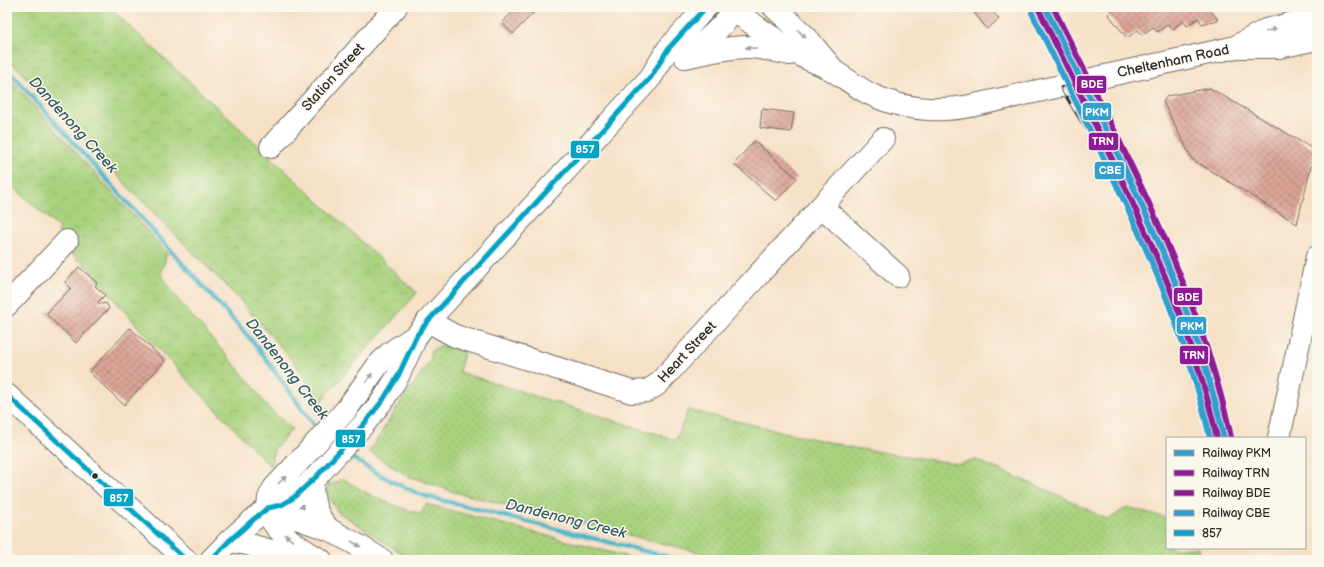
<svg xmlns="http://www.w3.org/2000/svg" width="1324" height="567" viewBox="0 0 1324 567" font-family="'Balsamiq Sans',sans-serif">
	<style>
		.grass { fill: url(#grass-dots); stroke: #6a7e54 }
		.park { fill: url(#park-crowns); stroke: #6a7e54 }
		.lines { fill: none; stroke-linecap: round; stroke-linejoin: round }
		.stream { stroke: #4bb6c8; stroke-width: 4.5 }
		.building { fill: url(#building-cross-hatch) }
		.minor-casing { stroke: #726b62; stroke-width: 24 }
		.major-casing { stroke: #726b62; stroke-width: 24 }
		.minor { stroke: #fff; stroke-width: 22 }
		.major { stroke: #fff; stroke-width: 22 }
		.rail-casing { stroke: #2b2b2b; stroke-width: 4.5 }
		.rail { stroke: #fbf7ec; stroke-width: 3; stroke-dasharray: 9; stroke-linecap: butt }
		.bus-1-casing { stroke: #fbf7ec; stroke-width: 8 }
		.bus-1 { stroke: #02a3c6; stroke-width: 5 }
		.rail-1-casing { stroke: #fbf7ec; stroke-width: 9 }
		.rail-2-casing { stroke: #fbf7ec; stroke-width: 9 }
		.rail-3-casing { stroke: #fbf7ec; stroke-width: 9 }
		.rail-4-casing { stroke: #fbf7ec; stroke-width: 9 }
		.rail-1 { stroke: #339fcf; stroke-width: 6 }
		.rail-2 { stroke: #8f1a95; stroke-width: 6 }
		.rail-3 { stroke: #8f1a95; stroke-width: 6 }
		.rail-4 { stroke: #339fcf; stroke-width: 6 }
		.oneway { fill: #a0a0a0 }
		.bus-dot { fill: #2b2b2b; stroke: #fbf7ec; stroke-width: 1.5 }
		.labels { text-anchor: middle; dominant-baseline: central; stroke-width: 3; stroke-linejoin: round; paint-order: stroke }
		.street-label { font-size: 14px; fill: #2b2b2b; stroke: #fbf7ec }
		.water-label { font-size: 15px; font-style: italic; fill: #365c62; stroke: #fbf7ec }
		.line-badge { stroke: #fbf7ec; stroke-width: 1.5 }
		.badge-label { font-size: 11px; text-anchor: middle; font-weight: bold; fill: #fff }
	</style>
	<defs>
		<pattern id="grass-dots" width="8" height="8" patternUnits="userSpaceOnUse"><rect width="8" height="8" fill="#a9d27e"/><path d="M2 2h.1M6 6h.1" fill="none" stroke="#92b46d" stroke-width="1.8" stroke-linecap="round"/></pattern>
		<pattern id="park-crowns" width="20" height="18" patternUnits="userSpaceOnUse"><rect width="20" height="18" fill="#a9d27e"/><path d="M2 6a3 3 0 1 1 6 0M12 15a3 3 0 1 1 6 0" fill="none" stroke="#92b46d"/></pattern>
		<pattern id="building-cross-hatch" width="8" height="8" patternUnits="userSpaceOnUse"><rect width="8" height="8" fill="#dca697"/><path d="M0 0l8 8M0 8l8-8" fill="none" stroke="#b3877b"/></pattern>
	</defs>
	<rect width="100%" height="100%" fill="#fbf7ec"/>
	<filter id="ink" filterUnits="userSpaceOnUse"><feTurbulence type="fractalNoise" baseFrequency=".025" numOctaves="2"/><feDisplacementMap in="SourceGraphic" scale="8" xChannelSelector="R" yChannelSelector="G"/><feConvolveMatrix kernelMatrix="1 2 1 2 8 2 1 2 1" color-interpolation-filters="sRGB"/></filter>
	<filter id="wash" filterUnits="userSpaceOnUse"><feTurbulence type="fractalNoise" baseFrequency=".012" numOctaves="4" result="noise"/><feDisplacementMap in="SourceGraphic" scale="16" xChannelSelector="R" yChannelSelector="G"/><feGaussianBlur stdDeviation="0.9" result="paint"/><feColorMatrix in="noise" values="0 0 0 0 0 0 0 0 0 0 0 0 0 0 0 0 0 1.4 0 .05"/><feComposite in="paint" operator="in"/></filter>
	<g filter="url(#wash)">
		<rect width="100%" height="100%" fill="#f6e1c7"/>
		<path class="grass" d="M440,346H451L465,349L459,372L676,440L688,410L854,448L959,464L976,460L1061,496L1108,520L1127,507L1167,518V548H1199V560H730L454,492L408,476L369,452L396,409L431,359L430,351Z
			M344,479C368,496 394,506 421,514L426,504L640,560H412L338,512L325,491L329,485Z"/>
		<path class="park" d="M7,7H109L417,293L320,402L302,372L236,296L134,193L7,57Z
			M7,76L167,253L161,274L179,301L253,386L267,407L292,429L274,450L270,466L145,335L80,259L78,261L67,247L70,243L57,231L59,228L7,181Z"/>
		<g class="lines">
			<path class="stream" d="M7,69L255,344L318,431
				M345,453C370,470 396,485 425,496L680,560"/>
		</g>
		<g id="blocks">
			<path class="building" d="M517,7H539L513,34L502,23Z
				M966,7H989L999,19L987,29L970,7L968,9Z
				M1115,7H1208L1218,20L1202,24L1198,18L1187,26L1183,21L1172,30L1168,24L1157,32L1153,27L1142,35L1138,30L1127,38L1108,14Z
				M1210,88L1315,150L1297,224L1192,159L1163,102L1167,96Z
				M762,109L794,113L791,132L760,128Z
				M754,141L797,178L776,201L734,164Z
				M79,267L97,283L95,286L105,295L98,302L100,304L106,303L109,308L107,311L104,313L76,343L46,314L71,288L65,282Z
				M130,328L165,361L124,405L89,372Z"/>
		</g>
	</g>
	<g filter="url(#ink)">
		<use href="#blocks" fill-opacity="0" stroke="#726b62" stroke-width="1"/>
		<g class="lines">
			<g class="minor-casing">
				<path id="minor" d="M271,147L396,7
					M822,207L898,276
					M7,305L67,241
					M428,321L455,336L632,392L647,391L658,384L883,139
					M7,395L186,560
					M1279,438L1317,257
					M312,480C312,500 315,516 330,530
					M229,541L247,544L303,560
					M321,560C303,550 269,530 268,508L330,530L354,543L382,560"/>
			</g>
			<g class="major-casing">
				<path id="major" d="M729,7C753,24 777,42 802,56C813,62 825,65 835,72C846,79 857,87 868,93C902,110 938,113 975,105L1236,47H1279L1317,39
					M774,7L806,37L831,67
					M1237,46L1266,30L1317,17
					M688,55C700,46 730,21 735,7
					M685,57C705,53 726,47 747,47C761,47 776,51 790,54
					M268,508L269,498L274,488L304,456L346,410L378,365L390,353L417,335
					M211,560L229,541L254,519L268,508L281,505L293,498L317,476L364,424L383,400L398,376L417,335L428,321L651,77L668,49L706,7"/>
			</g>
			<use href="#minor" class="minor"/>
			<use href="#major" class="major"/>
			<g class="rail-casing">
				<path id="rail" d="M1062,88L1127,195
					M1080,97L1133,188"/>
			</g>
			<use href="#rail" class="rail"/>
			<g class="bus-1-casing">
				<path id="bus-1" d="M7,395L186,560
					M211,560L229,541L254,519L268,508L281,505L293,498L317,476L364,424L383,400L398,376L417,335L428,321L651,77L668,49L706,7"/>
			</g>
			<use href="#bus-1" class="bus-1"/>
			<g class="rail-1-casing">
				<path id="rail-1" d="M1045,7C1113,146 1191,286 1224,438"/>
			</g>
			<g class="rail-2-casing">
				<path id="rail-2" d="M1039,10C1063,59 1087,108 1111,157C1155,249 1195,338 1217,438"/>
			</g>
			<g class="rail-3-casing">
				<path id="rail-3" d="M1053,7C1121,146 1198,284 1231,437"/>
			</g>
			<g class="rail-4-casing">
				<path id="rail-4" d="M1032,13C1058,65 1083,117 1109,169C1151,256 1189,343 1210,438"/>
			</g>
			<use href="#rail-1" class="rail-1"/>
			<use href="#rail-2" class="rail-2"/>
			<use href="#rail-3" class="rail-3"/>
			<use href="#rail-4" class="rail-4"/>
		</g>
		<defs><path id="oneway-solid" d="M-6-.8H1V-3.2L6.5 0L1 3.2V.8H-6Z"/></defs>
		<g class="oneway">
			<use href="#oneway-solid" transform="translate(1271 30) rotate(-16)"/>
			<use href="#oneway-solid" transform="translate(802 34) rotate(44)"/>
			<use href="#oneway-solid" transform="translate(751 48) rotate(-176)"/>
			<use href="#oneway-solid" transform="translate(369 378) rotate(-56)"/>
			<use href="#oneway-solid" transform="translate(282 480) rotate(-45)"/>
			<use href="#oneway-solid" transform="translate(289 538) rotate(-139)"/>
			<use href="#oneway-solid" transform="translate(356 544) rotate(31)"/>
		</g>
	</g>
	<circle class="bus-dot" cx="95" cy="476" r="3.5"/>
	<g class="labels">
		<g class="street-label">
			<text transform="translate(1173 61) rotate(-12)">Cheltenham Road</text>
			<text transform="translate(333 77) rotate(-48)">Station Street</text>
			<text transform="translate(687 352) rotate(-47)">Heart Street</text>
		</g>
		<g class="water-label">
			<text transform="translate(73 125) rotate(48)">Dandenong Creek</text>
			<text transform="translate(287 369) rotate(52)">Dandenong Creek</text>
			<text transform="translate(566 519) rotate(14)">Dandenong Creek</text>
		</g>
	</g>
	<g class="line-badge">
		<rect x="1076" y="75" width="31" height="19" rx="4" fill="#8f1a95"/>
		<rect x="1082" y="102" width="30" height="19" rx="4" fill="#339fcf"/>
		<rect x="1088" y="132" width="31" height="19" rx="4" fill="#8f1a95"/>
		<rect x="570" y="140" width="30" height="19" rx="4" fill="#02a3c6"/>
		<rect x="1094" y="161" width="31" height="19" rx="4" fill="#339fcf"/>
		<rect x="1173" y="287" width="30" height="19" rx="4" fill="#8f1a95"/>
		<rect x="1176" y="316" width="31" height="19" rx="4" fill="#339fcf"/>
		<rect x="1179" y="345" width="30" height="20" rx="4" fill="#8f1a95"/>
		<rect x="335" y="429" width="31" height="19" rx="4" fill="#02a3c6"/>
		<rect x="103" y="488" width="31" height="19" rx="4" fill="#02a3c6"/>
	</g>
	<g class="badge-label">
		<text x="1092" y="88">BDE</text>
		<text x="1097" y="116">PKM</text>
		<text x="1103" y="145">TRN</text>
		<text x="585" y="153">857</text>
		<text x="1110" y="174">CBE</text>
		<text x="1188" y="301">BDE</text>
		<text x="1192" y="330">PKM</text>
		<text x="1194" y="359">TRN</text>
		<text x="351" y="443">857</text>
		<text x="119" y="502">857</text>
	</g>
	<rect width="1324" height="567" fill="none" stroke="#fbf7ec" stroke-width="24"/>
	<rect x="1166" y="437" width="140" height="112" fill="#fbf7ec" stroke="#a8a59f"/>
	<rect x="1174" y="450" width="20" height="6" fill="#339fcf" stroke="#a8a59f"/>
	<text x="1202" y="457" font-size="12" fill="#2b2b2b">Railway PKM</text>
	<rect x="1174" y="470" width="20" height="6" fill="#8f1a95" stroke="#a8a59f"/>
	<text x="1202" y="477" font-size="12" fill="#2b2b2b">Railway TRN</text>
	<rect x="1174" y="490" width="20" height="6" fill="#8f1a95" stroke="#a8a59f"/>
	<text x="1202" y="497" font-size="12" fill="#2b2b2b">Railway BDE</text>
	<rect x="1174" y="510" width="20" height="6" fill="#339fcf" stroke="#a8a59f"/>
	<text x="1202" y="517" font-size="12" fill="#2b2b2b">Railway CBE</text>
	<rect x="1174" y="530" width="20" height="6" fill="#02a3c6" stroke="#a8a59f"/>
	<text x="1202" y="537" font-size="12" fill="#2b2b2b">857</text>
</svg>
